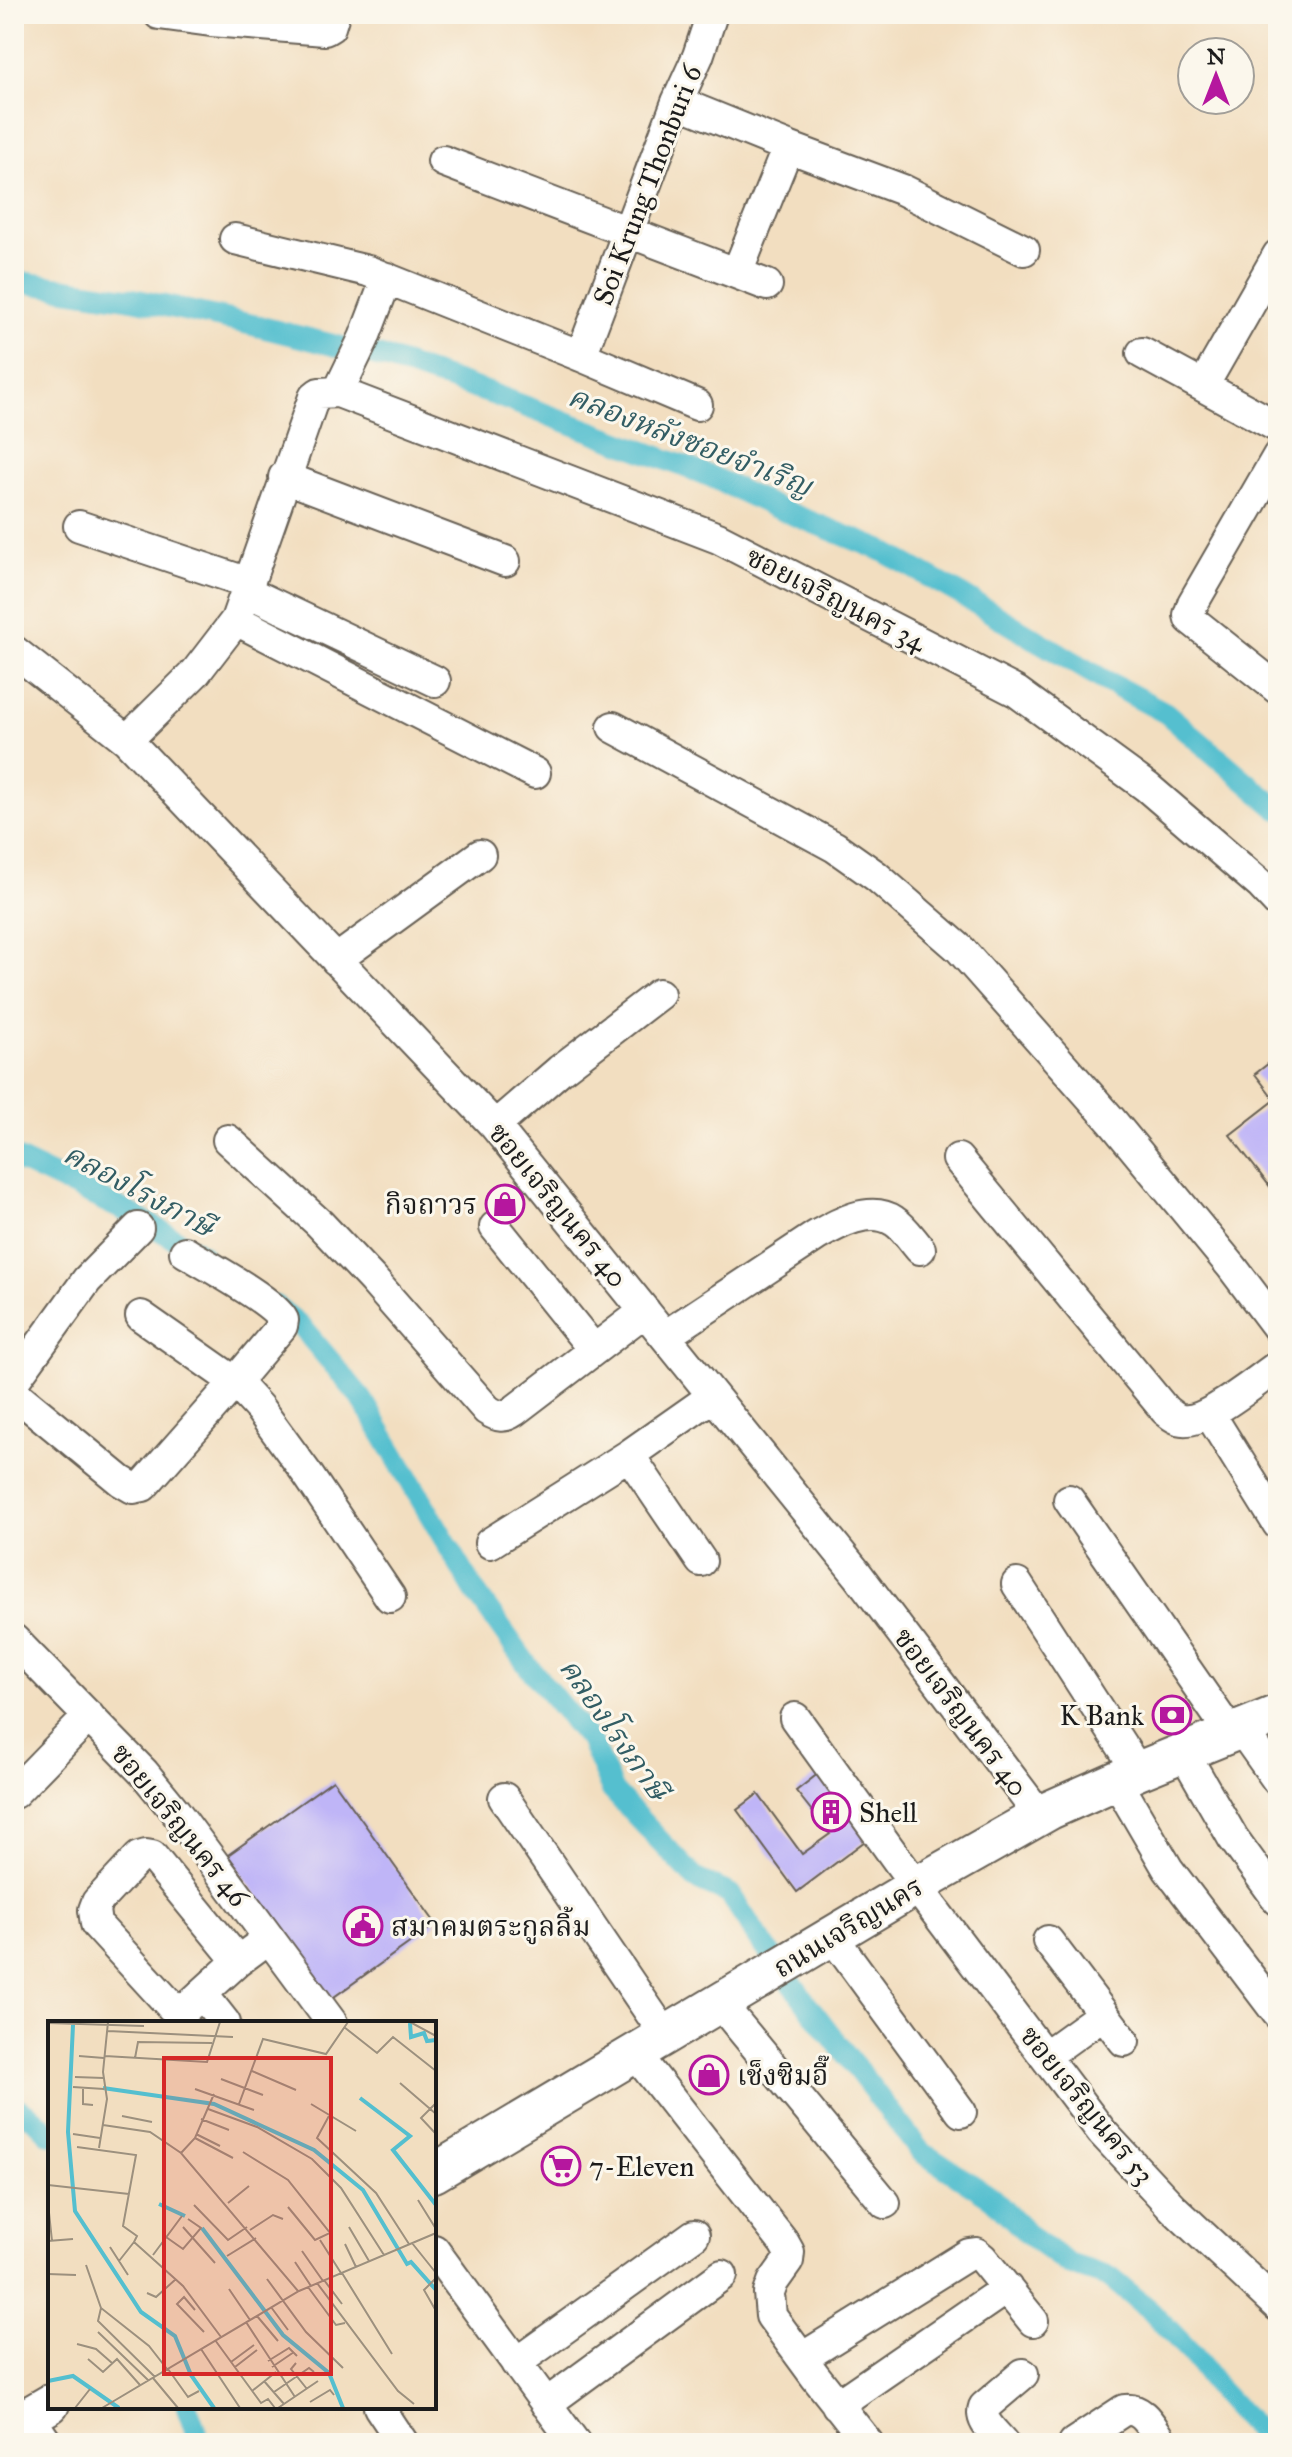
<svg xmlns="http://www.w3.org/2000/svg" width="1292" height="2457" viewBox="0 0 1292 2457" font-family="'IM FELL Great Primer','Noto Serif Thai',serif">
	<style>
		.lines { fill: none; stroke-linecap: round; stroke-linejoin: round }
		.canal { stroke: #54bfcf; stroke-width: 22 }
		.building { fill: #bfb5f7 }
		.minor-casing { stroke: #676055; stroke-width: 34 }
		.major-casing { stroke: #676055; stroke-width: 42 }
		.minor { stroke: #fff; stroke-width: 30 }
		.major { stroke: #fff; stroke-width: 38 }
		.labels { text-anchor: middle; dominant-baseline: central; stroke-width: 6; stroke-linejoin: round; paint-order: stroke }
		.street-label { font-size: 28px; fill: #1c1c1c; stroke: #fbf7ec }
		.poi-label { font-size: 28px; fill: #1c1c1c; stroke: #fbf7ec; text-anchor: start }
		.water-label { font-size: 30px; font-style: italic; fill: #325d64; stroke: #fbf7ec }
		.inset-river { fill: none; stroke: #54bfcf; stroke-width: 4 }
		.inset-road { fill: none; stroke: #9c907e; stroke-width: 2 }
		.view { fill: #d62828; fill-opacity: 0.15; stroke: #d62828; stroke-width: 4 }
		.inset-edge { fill: none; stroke: #1c1c1c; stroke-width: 4 }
	</style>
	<rect width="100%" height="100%" fill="#fbf7ec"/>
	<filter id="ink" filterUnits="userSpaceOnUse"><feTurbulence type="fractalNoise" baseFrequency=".0125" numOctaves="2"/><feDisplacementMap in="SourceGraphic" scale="16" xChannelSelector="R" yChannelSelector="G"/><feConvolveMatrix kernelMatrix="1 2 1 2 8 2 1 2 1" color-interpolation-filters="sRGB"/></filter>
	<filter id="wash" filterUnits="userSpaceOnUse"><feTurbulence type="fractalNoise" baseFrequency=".006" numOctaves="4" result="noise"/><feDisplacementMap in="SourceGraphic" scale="32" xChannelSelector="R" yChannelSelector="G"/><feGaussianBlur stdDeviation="1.8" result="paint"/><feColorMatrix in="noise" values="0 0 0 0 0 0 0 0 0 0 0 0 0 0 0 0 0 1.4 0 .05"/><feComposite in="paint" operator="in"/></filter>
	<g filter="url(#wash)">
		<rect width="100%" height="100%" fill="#f2dec0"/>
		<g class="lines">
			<path class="canal" d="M14,281L133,299L253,325L385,358L495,395L712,477L774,507L881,550L965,597L1102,679L1166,713L1278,809
				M14,1158L130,1213L201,1254
				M275,1306L301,1326L362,1399L474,1590L528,1666L591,1742L612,1790L696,1879L730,1894L755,1933L804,2000L920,2151L992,2198L1029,2235L1068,2264L1111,2278L1151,2311L1194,2356L1219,2390L1269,2443
				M14,2106L35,2119L50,2134
				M187,2407L200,2443"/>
		</g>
		<g id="blocks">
			<path class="building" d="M1278,1056V1197L1230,1135L1275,1100L1255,1074Z
				M819,1773L869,1838L797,1892L737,1810L758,1794L802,1854L830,1834L796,1791Z
				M333,1780L436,1924L331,1999L228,1855Z"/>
		</g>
	</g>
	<g filter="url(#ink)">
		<use href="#blocks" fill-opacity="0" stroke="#676055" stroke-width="2"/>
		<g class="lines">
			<g class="minor-casing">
				<path id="minor" d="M159,14L211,21L325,30L330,27L334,14
					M677,102L788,147L903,190L1024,250
					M443,161L767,285
					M235,239L368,271L581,356L697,405
					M737,273L788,147
					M1142,353L1278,427
					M581,356L677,102L698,56L712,14
					M1203,386L1278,255
					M338,392L718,538L1017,692L1147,787L1261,885L1278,903
					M1278,456L1193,603L1189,615L1190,619L1278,689
					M284,477L505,561
					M79,526L249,583
					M246,591L435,681
					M236,620L535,773
					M14,651L127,740L495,1126L858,1575L1040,1816
					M613,727L835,847L876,876L960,949L1111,1120L1232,1267L1278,1328
					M127,740L196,672L236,620L314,397L319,393L338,392L364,338L387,278
					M336,960L480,855
					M495,1126L560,1070L659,994
					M228,1140L319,1223L373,1280L487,1410C498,1417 504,1418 514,1411L645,1311
					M958,1159L1165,1410C1170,1414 1175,1419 1182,1420C1206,1424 1257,1380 1278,1366
					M495,1227L594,1350
					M141,1316L235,1382L259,1408L308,1475L390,1597
					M665,1336L816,1236C837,1224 870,1205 894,1221C904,1227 912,1240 920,1249
					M14,1381L87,1280L138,1228
					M14,1393L121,1481L133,1488L143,1486L235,1382L282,1326L283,1320C275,1302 205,1264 185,1252
					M1209,1413L1278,1524
					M629,1455L701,1561
					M1069,1500L1231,1734
					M490,1543L629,1455L713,1396
					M1017,1584L1138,1771
					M14,1640L144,1773L175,1811L332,2023
					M795,1718L916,1886L1102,2132L1173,2208L1278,2306
					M1242,1730L1278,1781
					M1184,1753L1233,1838L1278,1900
					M1116,1780L1168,1869L1278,2014
					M14,1793L89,1716
					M504,1798L666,2036
					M832,1936L961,2112
					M1048,1941L1124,2041
					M238,1961L152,1856L146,1855L139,1857L97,1902L94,1910L96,1924L172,2007L184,2010L238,1961L269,1938
					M203,1995L225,2023
					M720,2003L885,2203
					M635,2053L784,2243L789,2252L788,2261L773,2282L769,2293L771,2316L815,2376L868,2443
					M1045,2056L1102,2015
					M434,2250L575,2443
					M802,2358L969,2254L976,2253L982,2258L1033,2321
					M516,2363L694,2235
					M546,2404L722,2275
					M837,2405L1007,2288
					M379,2407L403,2443
					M29,2417L47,2443
					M1003,2443C994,2432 979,2421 984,2407L1023,2374
					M1074,2443L1124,2410C1143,2407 1151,2426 1161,2440"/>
			</g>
			<g class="major-casing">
				<path id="major" d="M434,2173L916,1886L1050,1810L1138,1771L1278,1714
					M14,2425L50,2404"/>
			</g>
			<use href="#minor" class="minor"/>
			<use href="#major" class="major"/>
		</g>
	</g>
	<defs>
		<g id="shop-ring" transform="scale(2)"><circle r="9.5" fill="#fbf7ec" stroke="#b5179e" stroke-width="1.5"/><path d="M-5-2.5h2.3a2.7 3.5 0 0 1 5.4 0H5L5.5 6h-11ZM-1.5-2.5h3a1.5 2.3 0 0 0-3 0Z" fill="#b5179e"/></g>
		<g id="bank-ring" transform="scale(2)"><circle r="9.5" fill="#fbf7ec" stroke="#b5179e" stroke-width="1.5"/><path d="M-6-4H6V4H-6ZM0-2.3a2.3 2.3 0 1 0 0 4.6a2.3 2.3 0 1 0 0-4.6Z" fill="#b5179e"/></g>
		<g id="building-ring" transform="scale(2)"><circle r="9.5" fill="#fbf7ec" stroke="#b5179e" stroke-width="1.5"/><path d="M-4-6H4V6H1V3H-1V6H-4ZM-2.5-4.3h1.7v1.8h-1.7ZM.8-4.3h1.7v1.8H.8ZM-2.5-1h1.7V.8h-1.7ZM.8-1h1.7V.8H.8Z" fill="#b5179e"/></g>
		<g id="civic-ring" transform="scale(2)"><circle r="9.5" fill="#fbf7ec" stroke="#b5179e" stroke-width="1.5"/><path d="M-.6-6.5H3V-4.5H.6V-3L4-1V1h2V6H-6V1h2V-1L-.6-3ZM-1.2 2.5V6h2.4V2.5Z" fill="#b5179e"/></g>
		<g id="supermarket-ring" transform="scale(2)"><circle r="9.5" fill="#fbf7ec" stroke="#b5179e" stroke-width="1.5"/><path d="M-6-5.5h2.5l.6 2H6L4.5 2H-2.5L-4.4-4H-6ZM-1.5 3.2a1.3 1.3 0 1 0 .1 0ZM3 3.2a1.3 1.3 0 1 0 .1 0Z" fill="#b5179e"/></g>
	</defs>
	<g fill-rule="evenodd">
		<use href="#shop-ring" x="505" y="1204"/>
		<use href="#bank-ring" x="1172" y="1715"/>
		<use href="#building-ring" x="831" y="1812"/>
		<use href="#civic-ring" x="363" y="1926"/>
		<use href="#shop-ring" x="709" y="2075"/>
		<use href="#supermarket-ring" x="561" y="2166"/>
	</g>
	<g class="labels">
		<g class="street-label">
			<text transform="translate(647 185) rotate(-69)">Soi Krung Thonburi 6</text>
			<text transform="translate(836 599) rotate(27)">ซอยเจริญนคร 34</text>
			<text transform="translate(558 1205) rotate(51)">ซอยเจริญนคร 40</text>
			<text transform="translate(961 1712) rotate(53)">ซอยเจริญนคร 40</text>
			<text transform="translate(180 1825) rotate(51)">ซอยเจริญนคร 46</text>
			<text transform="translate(848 1927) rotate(-31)">ถนนเจริญนคร</text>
			<text transform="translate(1087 2105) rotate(51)">ซอยเจริญนคร 53</text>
		</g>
		<g class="poi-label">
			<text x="477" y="1204" text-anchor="end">กิจถาวร</text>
			<text x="1144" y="1715" text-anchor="end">K Bank</text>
			<text x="859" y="1812">Shell</text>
			<text x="391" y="1926">สมาคมตระกูลลิ้ม</text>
			<text x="737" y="2075">เช็งซิมอี๊</text>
			<text x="589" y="2166">7-Eleven</text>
		</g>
		<g class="water-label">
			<text transform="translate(690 441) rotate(21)">คลองหลังซอยจำเริญ</text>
			<text transform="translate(139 1190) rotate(28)">คลองโรงภาษี</text>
			<text transform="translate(614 1729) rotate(55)">คลองโรงภาษี</text>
		</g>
	</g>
	<g transform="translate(48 2021)">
		<rect width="388" height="388" fill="#f2dec0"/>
		<path class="inset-river" d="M362,2L363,16L376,12L379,20L388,19M25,4L20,111L27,190L93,291L127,315L143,354L166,387M55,67L166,83L266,129L315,169L359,243L363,241L388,269M312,77L362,115L345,129L388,184M111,183L137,195M154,207L235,314L281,352L295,387M0,360L25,355L71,387"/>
		<path class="inset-road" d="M362,1L388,15M0,2L96,5M296,6L329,32L345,16L388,50M60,10L185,16M31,35L56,37M57,35L159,41L172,1M87,37L90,21L164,22M204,50L248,69M27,56L56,57M173,58L215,74M352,62L388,93M25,66L56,68M35,67V83L45,84M147,68L206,89M388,82L373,97L388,113M191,83L215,18L278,33L300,1M263,83L308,110M160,88L209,106L264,138L293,167L336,234M282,93L269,117L328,172L361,223M74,95L104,101M153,98L181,109M55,104L102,111L133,132L250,270M25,113L52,117M148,113L172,125M147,117L185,137M29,126L88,134L75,205L89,215L86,221L135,265L173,316M51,127L59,78L55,51L60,1M195,131L240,159L282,212L267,219L240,186M133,132L147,117L166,73M0,164L81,173M370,179L388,208M0,182L4,220M180,182L201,165M146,184L180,219L199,206M135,206L167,242M301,206L321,240M202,209L225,194L235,198M118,216L135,228L153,207L140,198M272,219L293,252M0,220L25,218M364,222L388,252M297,223L308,246M62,226L80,254M254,230L275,260M105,234L134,195M179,235L208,217M71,240L86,221M247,241L263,265M38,244L53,287L101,325L119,348M294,252L344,333M0,253L28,254M388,257L376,269L388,290M219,258L258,311L295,347M276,259L294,283M269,262L350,370L366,383M260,266L288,304L297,302M181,268L202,299M99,272L108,276L128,258M223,286L240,309M53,287L50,300L107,356M147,289L136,276L129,283L156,311M209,295L230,320M198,301L247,376M50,311L100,359M167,319L213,382L220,378L227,387M29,323L48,328L64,342M153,328L192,387M40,338L55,351L69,338L92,364M220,340L241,327L249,335M183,341L206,324M248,342L243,348L259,368M187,346L209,329M224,346L246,331M120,348L140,376L151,370M105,357L130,387M216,360L236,383M204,370L228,351M226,371L261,347L266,351M262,381L282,369L286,374M27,387L42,368M54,387L251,270L388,212M230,387L270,360"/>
		<path class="view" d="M116,37H283V353H116Z"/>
		<rect width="388" height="388" class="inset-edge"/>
	</g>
	<rect width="1292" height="2457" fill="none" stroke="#fbf7ec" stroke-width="48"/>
	<g transform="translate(1216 76)"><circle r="38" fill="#fbf7ec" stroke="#a29f99" stroke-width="2"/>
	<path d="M0-6L14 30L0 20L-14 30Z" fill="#b5179e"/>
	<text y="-12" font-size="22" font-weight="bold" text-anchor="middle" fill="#1c1c1c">N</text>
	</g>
</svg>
